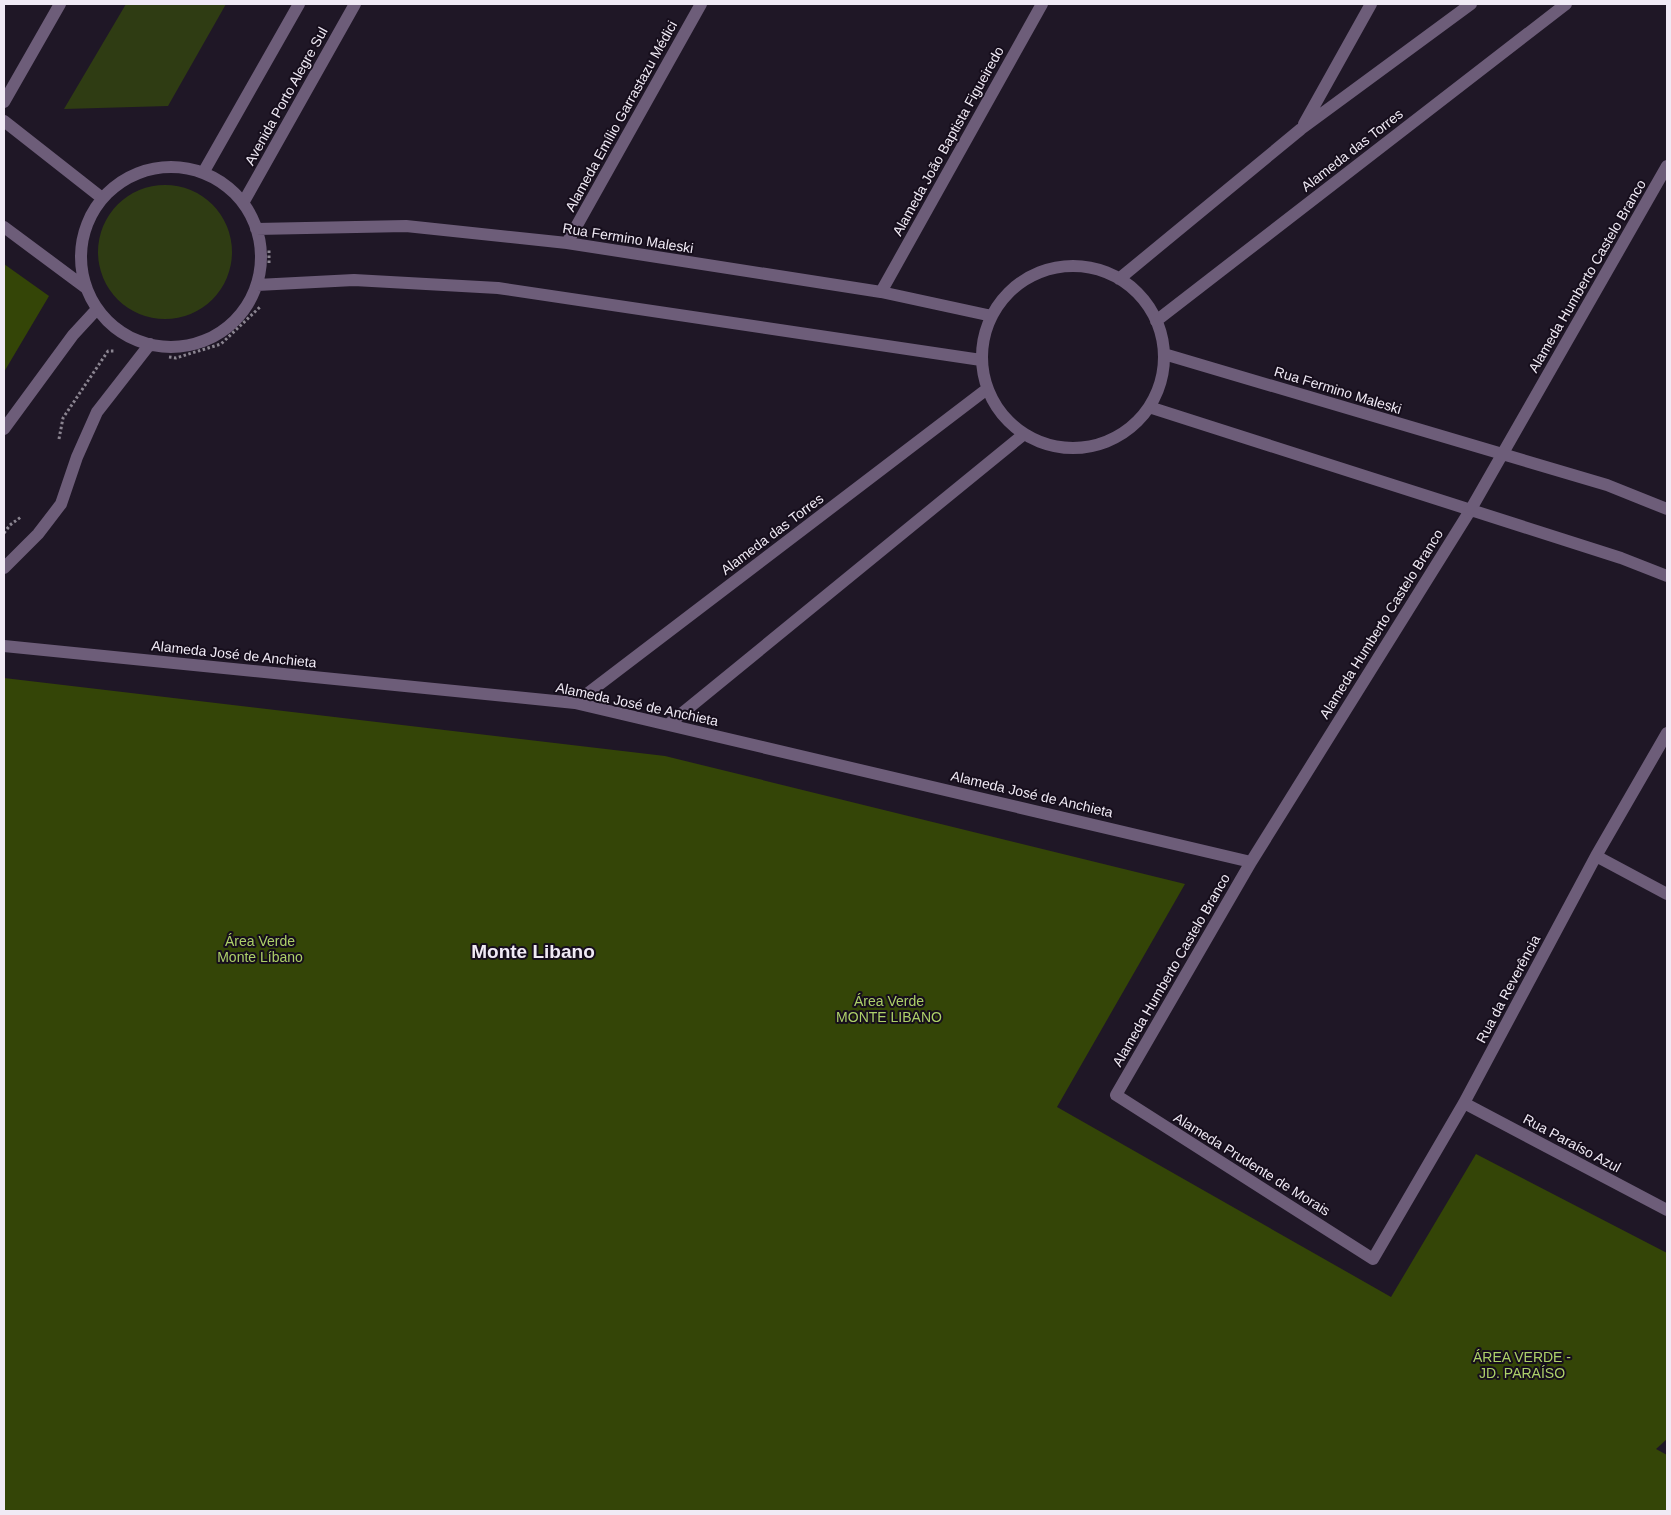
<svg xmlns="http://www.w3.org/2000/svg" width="1671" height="1515" viewBox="0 0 1671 1515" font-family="Helvetica,sans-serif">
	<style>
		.green { fill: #2f3c13 }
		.forest { fill: #344507 }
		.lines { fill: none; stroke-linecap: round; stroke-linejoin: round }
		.path { stroke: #8b8591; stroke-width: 3; stroke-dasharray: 2.5 2.5; stroke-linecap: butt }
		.minor { stroke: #6d5d79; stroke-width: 12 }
		.labels { text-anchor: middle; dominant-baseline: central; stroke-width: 4; stroke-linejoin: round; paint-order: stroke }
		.street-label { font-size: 14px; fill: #f0eaf5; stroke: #160e1c }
		.park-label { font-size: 14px; fill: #add069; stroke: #160e1c }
		.district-label { font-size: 19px; font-weight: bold; fill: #f0eaf5; stroke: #160e1c }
	</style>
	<rect width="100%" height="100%" fill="#1f1726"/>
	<path class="green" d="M126,4H226L168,106L64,109Z
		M98 252a67 67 0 1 1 134 0a67 67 0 1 1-134 0Z"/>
	<path class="forest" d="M4,264L49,296L4,372Z
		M4,678L665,756L1185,884L1057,1107L1391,1297L1476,1154L1667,1253V1439L1656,1449L1667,1455V1511H4Z"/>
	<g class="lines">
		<path class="path" d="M269,263V250
			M169,357L176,358L221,344L260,307
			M59,439L63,418L108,351H115
			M4,533L10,525L21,517"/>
		<path class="minor" d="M4,102L60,4
			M4,121L102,198
			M1304,124L1371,4
			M1667,166L1471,509L1251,862L1116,1095L1373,1259L1464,1103L1596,856L1667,733
			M81 257a90 90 0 1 1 180 0a90 90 0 1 1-180 0Z
			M203,173L299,4
			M243,203L355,4
			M4,227L86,288
			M256,229L406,226L567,243L881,292L992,316
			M567,243L701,4
			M982 357a91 91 0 1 1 182 0a91 91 0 1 1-182 0Z
			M1119,279L1301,129L1471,4
			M257,285L354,280L498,288L981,360
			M881,292L1042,4
			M1156,321L1566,4
			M1164,354L1607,485L1667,509
			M1149,407L1621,558L1667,576
			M4,429L73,335L97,309
			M4,568L38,534L61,504L77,457L97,412L150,344
			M4,646L575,703L1251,862
			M575,703L987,389
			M669,724L1024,434
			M1596,856L1667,894
			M1464,1103L1667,1210"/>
	</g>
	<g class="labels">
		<g class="street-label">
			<text transform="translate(286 96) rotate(-61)">Avenida Porto Alegre Sul</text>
			<text transform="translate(621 116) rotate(-61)">Alameda Emílio Garrastazu Médici</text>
			<text transform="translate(948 141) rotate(-61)">Alameda João Baptista Figueiredo</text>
			<text transform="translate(1352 150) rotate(-38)">Alameda das Torres</text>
			<text transform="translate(628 238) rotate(9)">Rua Fermino Maleski</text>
			<text transform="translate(1587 276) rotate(-60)">Alameda Humberto Castelo Branco</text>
			<text transform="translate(1338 390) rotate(17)">Rua Fermino Maleski</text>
			<text transform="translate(772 534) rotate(-37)">Alameda das Torres</text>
			<text transform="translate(1381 624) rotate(-58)">Alameda Humberto Castelo Branco</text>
			<text transform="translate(234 654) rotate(6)">Alameda José de Anchieta</text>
			<text transform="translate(637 704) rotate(12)">Alameda José de Anchieta</text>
			<text transform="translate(1032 794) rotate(13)">Alameda José de Anchieta</text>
			<text transform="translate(1171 970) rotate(-60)">Alameda Humberto Castelo Branco</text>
			<text transform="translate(1508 989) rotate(-62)">Rua da Reverência</text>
			<text transform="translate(1572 1143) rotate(28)">Rua Paraíso Azul</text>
			<text transform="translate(1252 1164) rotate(32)">Alameda Prudente de Morais</text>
		</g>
		<g class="park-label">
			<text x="260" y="941">Área Verde<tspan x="260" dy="16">Monte Líbano</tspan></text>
			<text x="889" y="1001">Área Verde<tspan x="889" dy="16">MONTE LIBANO</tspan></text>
			<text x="1522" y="1357">ÁREA VERDE -<tspan x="1522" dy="16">JD. PARAÍSO</tspan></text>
		</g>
		<g class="district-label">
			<text x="533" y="951">Monte Libano</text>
		</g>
	</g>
	<rect width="1671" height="1515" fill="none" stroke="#f0eaf5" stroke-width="10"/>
</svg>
